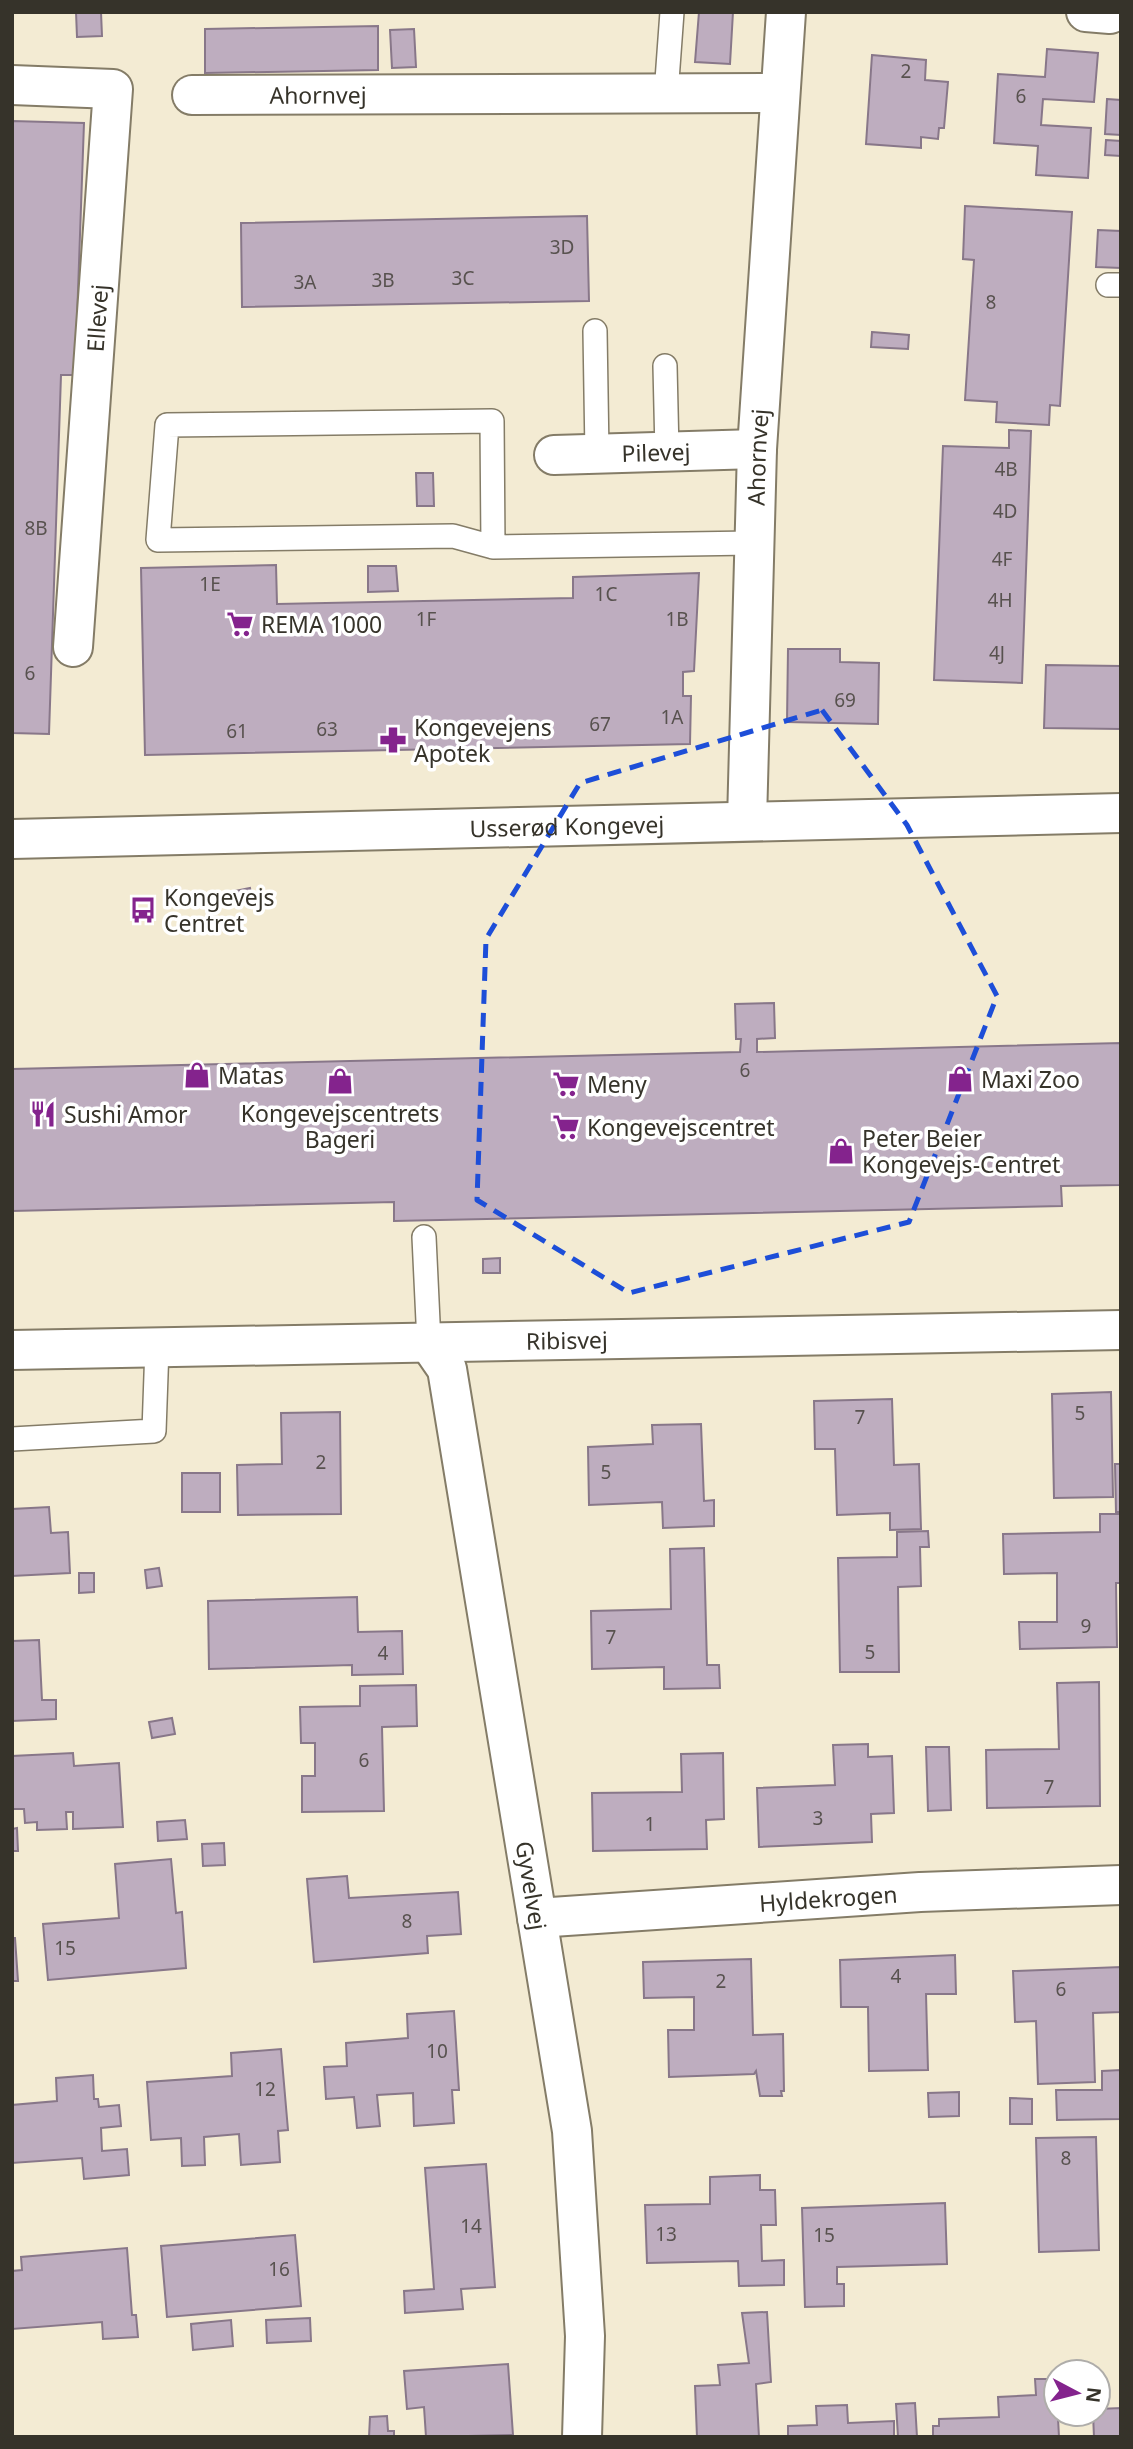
<svg xmlns="http://www.w3.org/2000/svg" width="1133" height="2449" viewBox="0 0 1133 2449" font-family="'Noto Sans',sans-serif">
	<style>
		.building { fill: #beadbf; stroke: #887789; stroke-width: 2 }
		.lines { fill: none; stroke-linecap: round; stroke-linejoin: round }
		.service-casing { stroke: #847c67; stroke-width: 26 }
		.minor-casing { stroke: #847c67; stroke-width: 42 }
		.secondary-casing { stroke: #847c67; stroke-width: 42 }
		.service { stroke: #fff; stroke-width: 23 }
		.minor { stroke: #fff; stroke-width: 38 }
		.secondary { stroke: #fff; stroke-width: 38 }
		.marked { fill: none; stroke: #1d4ed8; stroke-width: 5; stroke-dasharray: 14 9; stroke-linejoin: round }
		.labels { text-anchor: middle; dominant-baseline: central; stroke-width: 7; stroke-linejoin: round; paint-order: stroke }
		.number-label { font-size: 19px; fill: #58524f }
		.street-label { font-size: 23px; fill: #36332a; stroke: #fff }
		.poi-label { font-size: 23px; fill: #36332a; stroke: #fff; text-anchor: start }
	</style>
	<rect width="100%" height="100%" fill="#f3ebd3"/>
	<path class="building" d="M76,12H101L102,36L77,37Z
		M699,12H733L730,64L695,62Z
		M378,26V70L205,73V29Z
		M414,29L416,67L392,68L390,30Z
		M1047,49L1098,53L1094,102L1043,99L1041,125L1091,128L1088,178L1036,175L1038,146L994,143L998,74L1045,77Z
		M872,55L926,60L925,80L948,82L944,128H939L938,139L921,137V148L866,144Z
		M1107,99L1121,100V135L1105,134Z
		M12,121L84,123L75,375H61L49,734L12,733Z
		M1106,140L1121,141V156L1105,155Z
		M965,206L1072,212L1060,406L1050,405L1049,425L996,422L997,402L965,400L974,260L963,259Z
		M587,216L589,301L242,307L241,223Z
		M1098,230L1121,231V268L1096,267Z
		M872,332L909,335L908,349L871,347Z
		M1009,430L1031,431L1022,683L934,680L943,446L1009,448Z
		M416,473H433L434,506H417Z
		M276,565L277,604L573,598V577L699,573L694,671L683,672V696H691L690,744L145,755L141,568Z
		M368,566H396L398,591L368,592Z
		M788,649H840V662L879,663L878,724L787,722Z
		M1046,665L1121,666V729L1044,728Z
		M250,888L252,900L228,906L225,893Z
		M774,1003L775,1038L757,1039V1052L1121,1043V1185L1061,1186L1062,1206L394,1221V1202L12,1211V1069L740,1052L741,1039H736L735,1004Z
		M500,1258V1273H483V1259Z
		M1111,1392L1113,1497L1054,1498L1052,1394Z
		M892,1399L894,1465L919,1464L921,1529L890,1530V1513L837,1515L835,1449H815L814,1401Z
		M340,1412L341,1514L238,1515L237,1465L282,1464L281,1413Z
		M701,1424L704,1501L714,1500V1526L663,1528L662,1502L589,1505L588,1447L653,1444L652,1425Z
		M1115,1464H1121V1512H1116Z
		M182,1473H220V1512H182Z
		M49,1507L51,1533L68,1532L70,1573L12,1576V1509Z
		M1100,1514H1121V1583H1116L1117,1647L1020,1649L1019,1622H1057V1573L1004,1574L1003,1534L1100,1532Z
		M928,1531L929,1547H920L921,1586L898,1587L899,1672H840L838,1558L897,1557V1532Z
		M704,1548L707,1665H719L720,1688L664,1689V1667L592,1669L591,1611L671,1609L670,1549Z
		M159,1568L162,1586L147,1588L145,1570Z
		M79,1573H94V1592L79,1593Z
		M357,1597L358,1632L402,1631L403,1674L352,1675V1665L209,1669L208,1601Z
		M39,1640L42,1700H56V1719L12,1721V1641Z
		M1099,1682L1100,1806L987,1808L986,1750L1059,1749L1057,1683Z
		M416,1685L417,1726L382,1727L384,1811L302,1812V1776H315V1743H301L300,1707L360,1706V1686Z
		M172,1718L175,1734L152,1738L149,1722Z
		M868,1744V1757L892,1756L894,1813L871,1814L872,1842L759,1847L757,1788L835,1785L833,1745Z
		M926,1747H949L951,1810L928,1811Z
		M73,1753L74,1766L119,1763L123,1827L73,1829V1812H66L67,1829L37,1830V1822L25,1823L24,1809H12V1756Z
		M723,1753L724,1819L706,1820L707,1849L593,1851L592,1793L682,1792L681,1754Z
		M185,1820L187,1839L158,1841L157,1822Z
		M17,1828L18,1851H12V1829Z
		M224,1843L225,1865L203,1866L202,1844Z
		M171,1859L176,1913L182,1912L186,1968L48,1980L43,1924L119,1918L115,1864Z
		M347,1876L349,1898L458,1892L461,1934L427,1936L428,1953L314,1962L307,1879Z
		M12,1938H15L18,1981H12Z
		M955,1955L956,1994H926L928,2070L869,2071L868,2007H841L840,1960Z
		M751,1959L753,2035L783,2034L784,2091H781L782,2096H760L756,2071L754,2074L669,2077L668,2030H694V1997L644,1998L643,1962Z
		M1121,1967V2012L1093,2013L1095,2082L1038,2084L1036,2021L1015,2022L1013,1971Z
		M454,2011L459,2090H452L454,2123L414,2126L413,2093L377,2095L380,2126L357,2128L354,2097L326,2099L324,2067L347,2066L346,2043L408,2038L407,2014Z
		M281,2049L288,2130L278,2131L280,2162L241,2165L239,2134L204,2137L205,2165L182,2166L181,2138L151,2140L147,2082L232,2076L231,2053Z
		M1121,2070V2119L1057,2120L1056,2090H1102V2071Z
		M93,2075L94,2099H98L99,2107L119,2105L121,2126L101,2128L102,2151L127,2149L129,2175L84,2179L82,2158L12,2163V2105L57,2101L56,2078Z
		M959,2092V2116L929,2117L928,2093Z
		M1010,2098L1032,2099V2124H1010Z
		M1096,2137L1099,2250L1039,2252L1036,2138Z
		M486,2164L495,2287L461,2289L463,2309L405,2313L404,2291L434,2289L425,2168Z
		M760,2175V2190H775L776,2225H761L762,2261L784,2260V2285L739,2286L738,2261L647,2263L645,2205L710,2204V2177Z
		M945,2203L947,2264L837,2267V2284H844V2306L805,2307L802,2208Z
		M295,2235L301,2306L167,2317L161,2246Z
		M127,2248L132,2315H136L138,2337L103,2339L102,2322L12,2329V2271L22,2270L21,2257Z
		M767,2312L771,2382L756,2384L759,2437H697L695,2386L720,2385L718,2365L749,2363L742,2313Z
		M310,2318L311,2341L267,2343L266,2320Z
		M231,2320L233,2346L193,2350L191,2324Z
		M508,2364L513,2435L426,2437L424,2407L407,2409L404,2371Z
		M1035,2379H1056L1059,2437H933V2426H939V2419L999,2417L998,2397L1036,2395Z
		M915,2403L917,2437H898L896,2404Z
		M847,2405L848,2423L894,2421V2437H788V2426L817,2425L816,2406Z
		M1121,2408V2437H1094L1093,2414H1098V2409Z
		M387,2416L388,2431H394V2437H369L370,2417Z"/>
	<g class="lines">
		<g class="service-casing">
			<path id="service" d="M666,94L672,12
				M1108,285H1121
				M595,331L597,454
				M665,366L667,452
				M493,547L492,421L167,425L158,540L453,536L493,547L752,543
				M424,1237L429,1343
				M12,1439L154,1431L157,1347"/>
		</g>
		<g class="minor-casing">
			<g id="minor">
				<path d="M1086,12L1110,14"/>
				<path d="M12,85L113,89L73,647"/>
				<path id="s1" d="M192,95L780,93"/>
				<path id="s2" d="M554,455L757,449"/>
				<path id="s3" d="M747,821L757,449L786,12"/>
				<path id="s4" d="M429,1343L447,1369L572,2131L585,2336L582,2437"/>
				<path id="s5" d="M12,1350L1121,1330"/>
				<path id="s6" d="M537,1918L920,1892L1121,1885"/>
			</g>
		</g>
		<g class="secondary-casing">
			<g id="secondary">
				<path id="s7" d="M12,839L1121,813"/>
			</g>
		</g>
		<use href="#service" class="service"/>
		<use href="#minor" class="minor"/>
		<use href="#secondary" class="secondary"/>
	</g>
	<path class="marked" d="M822,710L907,825L997,996L909,1222L629,1293L477,1200L486,939L580,783Z"/>
	<defs>
		<g id="supermarket-bare" transform="scale(2.1)"><path d="M-6-5.5h2.5l.6 2H6L4.5 2H-2.5L-4.4-4H-6ZM-1.5 3.2a1.3 1.3 0 1 0 .1 0ZM3 3.2a1.3 1.3 0 1 0 .1 0Z" fill="#84238d" stroke="#fff" stroke-width="2.5" paint-order="stroke"/></g>
		<g id="pharmacy-bare" transform="scale(2.1)"><path d="M-2-6h4v4h4v4h-4v4h-4v-4h-4v-4h4Z" fill="#84238d" stroke="#fff" stroke-width="2.5" paint-order="stroke"/></g>
		<g id="bus-bare" transform="scale(2.1)"><path d="M-5-6H5V4H4V6H2V4H-2V6H-4V4H-5ZM-3.5-4V0h7V-4ZM-3.5 1.2v1.5H-2V1.2ZM2 1.2v1.5H3.5V1.2Z" fill="#84238d" stroke="#fff" stroke-width="2.5" paint-order="stroke"/></g>
		<g id="shop-bare" transform="scale(2.1)"><path d="M-5-2.5h2.3a2.7 3.5 0 0 1 5.4 0H5L5.5 6h-11ZM-1.5-2.5h3a1.5 2.3 0 0 0-3 0Z" fill="#84238d" stroke="#fff" stroke-width="2.5" paint-order="stroke"/></g>
		<g id="restaurant-bare" transform="scale(2.1)"><path d="M-5-6h1v4h1v-4h1v4h1v-4h1v5L-1.5 .5V6h-2V.5L-5-1ZM5-6V6H3V1.5H1.5Q1.5-4 5-6Z" fill="#84238d" stroke="#fff" stroke-width="2.5" paint-order="stroke"/></g>
	</defs>
	<g fill-rule="evenodd">
		<use href="#supermarket-bare" x="240" y="624"/>
		<use href="#pharmacy-bare" x="393" y="740"/>
		<use href="#bus-bare" x="143" y="910"/>
		<use href="#shop-bare" x="197" y="1075"/>
		<use href="#shop-bare" x="960" y="1079"/>
		<use href="#shop-bare" x="340" y="1081"/>
		<use href="#supermarket-bare" x="566" y="1084"/>
		<use href="#restaurant-bare" x="43" y="1114"/>
		<use href="#supermarket-bare" x="566" y="1127"/>
		<use href="#shop-bare" x="841" y="1151"/>
	</g>
	<g class="labels">
		<g class="number-label">
			<text x="906" y="71">2</text>
			<text x="1021" y="96">6</text>
			<text x="562" y="247">3D</text>
			<text x="463" y="278">3C</text>
			<text x="383" y="280">3B</text>
			<text x="305" y="282">3A</text>
			<text x="991" y="302">8</text>
			<text x="1006" y="469">4B</text>
			<text x="1005" y="511">4D</text>
			<text x="36" y="528">8B</text>
			<text x="1002" y="559">4F</text>
			<text x="210" y="584">1E</text>
			<text x="606" y="594">1C</text>
			<text x="1000" y="600">4H</text>
			<text x="426" y="619">1F</text>
			<text x="677" y="619">1B</text>
			<text x="997" y="653">4J</text>
			<text x="30" y="673">6</text>
			<text x="845" y="700">69</text>
			<text x="672" y="717">1A</text>
			<text x="600" y="724">67</text>
			<text x="327" y="729">63</text>
			<text x="237" y="731">61</text>
			<text x="745" y="1070">6</text>
			<text x="1080" y="1413">5</text>
			<text x="860" y="1417">7</text>
			<text x="321" y="1462">2</text>
			<text x="606" y="1472">5</text>
			<text x="1086" y="1626">9</text>
			<text x="611" y="1637">7</text>
			<text x="870" y="1652">5</text>
			<text x="383" y="1653">4</text>
			<text x="364" y="1760">6</text>
			<text x="1049" y="1787">7</text>
			<text x="818" y="1818">3</text>
			<text x="650" y="1824">1</text>
			<text x="407" y="1921">8</text>
			<text x="65" y="1948">15</text>
			<text x="896" y="1976">4</text>
			<text x="721" y="1981">2</text>
			<text x="1061" y="1989">6</text>
			<text x="437" y="2051">10</text>
			<text x="265" y="2089">12</text>
			<text x="1066" y="2158">8</text>
			<text x="471" y="2226">14</text>
			<text x="666" y="2234">13</text>
			<text x="824" y="2235">15</text>
			<text x="279" y="2269">16</text>
		</g>
		<g class="street-label">
			<text stroke="none"><textPath href="#s1" startOffset="126">Ahornvej</textPath></text>
			<text transform="translate(97 318) rotate(-86)">Ellevej</text>
			<text stroke="none"><textPath href="#s2" startOffset="102">Pilevej</textPath></text>
			<text stroke="none"><textPath href="#s3" startOffset="364">Ahornvej</textPath></text>
			<text stroke="none"><textPath href="#s7" startOffset="555">Usserød Kongevej</textPath></text>
			<text stroke="none"><textPath href="#s5" startOffset="555">Ribisvej</textPath></text>
			<text stroke="none"><textPath href="#s4" startOffset="555">Gyvelvej</textPath></text>
			<text stroke="none"><textPath href="#s6" startOffset="292">Hyldekrogen</textPath></text>
		</g>
		<g class="poi-label">
			<text x="261" y="624">REMA 1000</text>
			<text x="414" y="727">Kongevejens<tspan x="414" dy="26">Apotek</tspan></text>
			<text x="164" y="897">Kongevejs<tspan x="164" dy="26">Centret</tspan></text>
			<text x="218" y="1075">Matas</text>
			<text x="981" y="1079">Maxi Zoo</text>
			<text x="587" y="1084">Meny</text>
			<text x="340" y="1113" text-anchor="middle">Kongevejscentrets<tspan x="340" dy="26">Bageri</tspan></text>
			<text x="64" y="1114">Sushi Amor</text>
			<text x="587" y="1127">Kongevejscentret</text>
			<text x="862" y="1138">Peter Beier<tspan x="862" dy="26">Kongevejs-Centret</tspan></text>
		</g>
	</g>
	<rect width="1133" height="2449" fill="none" stroke="#36332a" stroke-width="28"/>
	<g transform="translate(1077 2393) rotate(97)"><circle r="33" fill="#ffffff" stroke="#afadaa" stroke-width="2"/>
	<path d="M0-5L12 26L0 18L-12 26Z" fill="#84238d"/>
	<text y="-10" font-size="19" font-weight="bold" text-anchor="middle" fill="#36332a">N</text>
	</g>
</svg>
